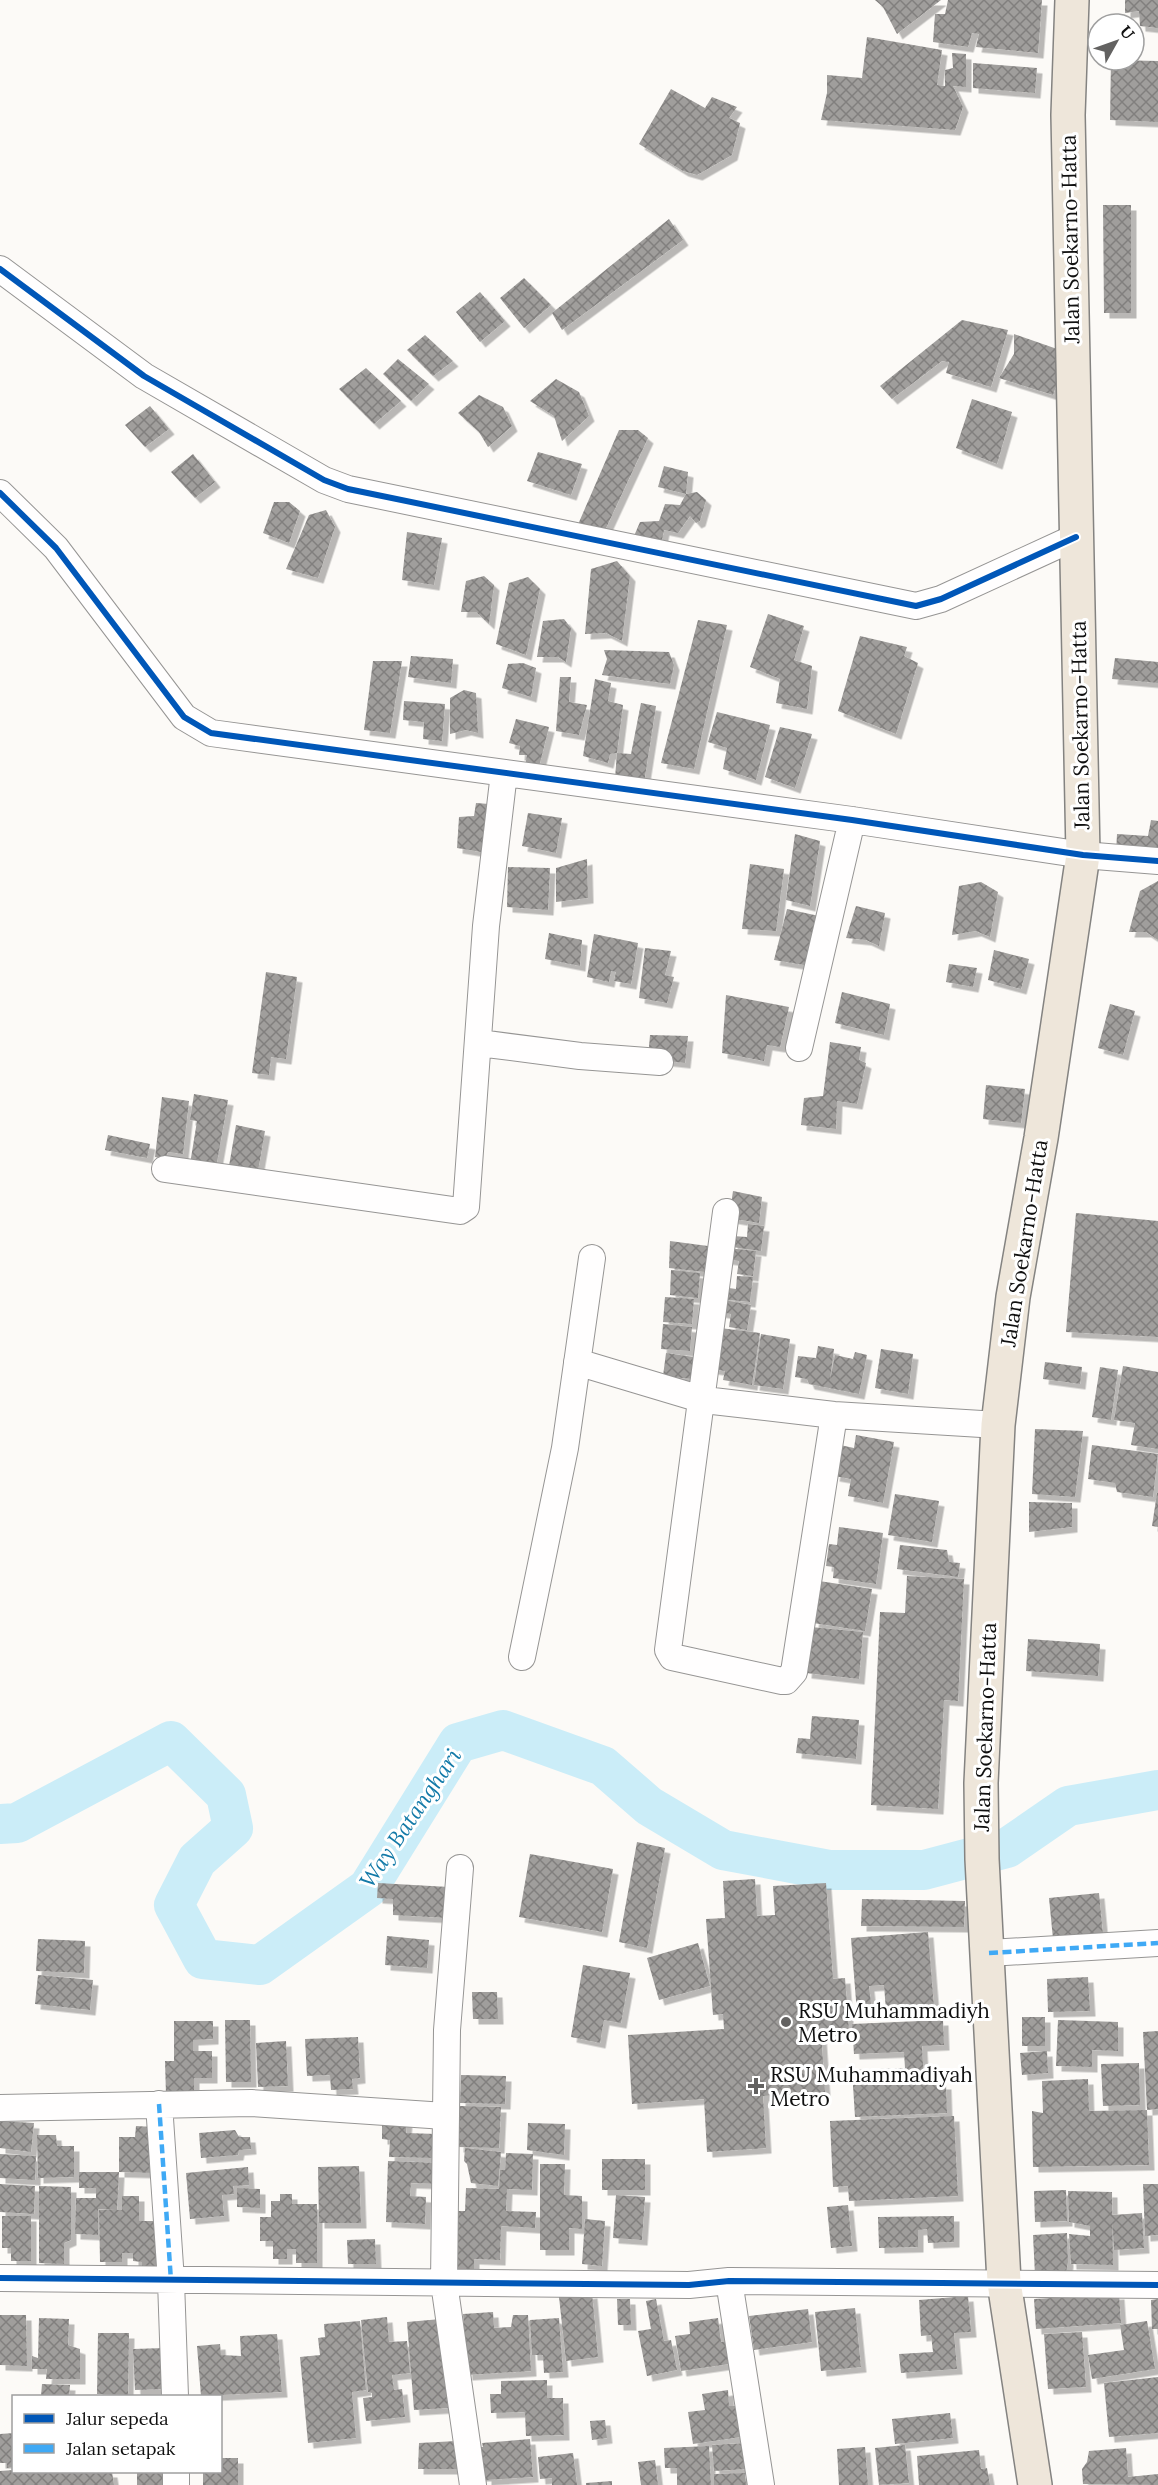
<svg xmlns="http://www.w3.org/2000/svg" width="1158" height="2485" viewBox="0 0 1158 2485" font-family="Lora,serif">
	<style>
		.lines { fill: none; stroke-linecap: round; stroke-linejoin: round }
		.river { stroke: #cbedf8; stroke-width: 40 }
		.building { fill: url(#building-cross-hatch); filter: url(#shadow) }
		.minor-casing { stroke: #969594; stroke-width: 28 }
		.major-casing { stroke: #848381; stroke-width: 36 }
		.minor { stroke: #fffefe; stroke-width: 26 }
		.major { stroke: #eee6da; stroke-width: 33 }
		.quiet { stroke: #3fa9f5; stroke-width: 4.5; stroke-dasharray: 9 4.5; stroke-linecap: butt }
		.cycleway-casing { stroke: #fff; stroke-width: 10 }
		.cycleway { stroke: #0057b8; stroke-width: 6 }
		.poi-dot { fill: #636261; stroke: #fff; stroke-width: 2 }
		.labels { text-anchor: middle; dominant-baseline: central; stroke-width: 6; stroke-linejoin: round; paint-order: stroke }
		.street-label { font-size: 21px; fill: #101010; stroke: #fff }
		.poi-label { font-size: 21px; fill: #101010; stroke: #fff; text-anchor: start }
		.water-label { font-size: 22px; font-style: italic; fill: #137aa8; stroke: #fff }
	</style>
	<defs>
		<pattern id="building-cross-hatch" width="8" height="8" patternUnits="userSpaceOnUse" patternTransform="scale(1.5)"><rect width="8" height="8" fill="#a09e9c"/><path d="M0 0l8 8M0 8l8-8" fill="none" stroke="#817f7e"/></pattern>
		<filter id="shadow"><feDropShadow dx="5.5" dy="5.5" stdDeviation="0" flood-color="#0004"/></filter>
	</defs>
	<rect width="100%" height="100%" fill="#fcfaf7"/>
	<g class="lines">
		<path class="river" d="M0,1824L17,1823L171,1741L226,1795L233,1828L197,1860L174,1905L203,1959L260,1965L368,1888L458,1743L503,1730L603,1766L649,1806L723,1850L829,1870H924L1007,1848L1068,1806L1158,1790"/>
	</g>
	<path class="building" d="M875,0H941L897,34L883,7Z
		M948,0H1042L1038,53L976,47L979,34L972,33L968,47L933,42L935,14H945Z
		M1125,0H1158V28L1140,26L1139,11L1125,13Z
		M867,37L942,50L937,85L945,86V70L953,68L952,53L966,54V87L953,86L963,107L955,130L821,120L827,93V75L862,78Z
		M1111,60L1158,61V122L1110,120Z
		M973,63L1037,68L1035,93L973,88Z
		M671,89L705,108L712,97L737,107L729,118L740,123L732,155L697,175L683,171L639,144Z
		M1103,205H1131V313H1104Z
		M669,219L683,240L562,330L552,313Z
		M524,278L551,305L524,328L500,298Z
		M480,292L505,321L480,342L456,312Z
		M962,320L1008,330L991,387L946,373L949,362L942,361L892,399L880,386Z
		M1014,334L1060,350L1061,371L1053,395L999,378L1014,354Z
		M425,335L453,361L433,376L407,350Z
		M398,359L429,384L411,401L383,374Z
		M366,368L401,401L374,424L339,389Z
		M556,379L579,392L589,416L562,441L554,416L530,401Z
		M479,395L503,407L512,426L488,447L479,432L458,413Z
		M972,399L1012,412L997,464L956,448Z
		M150,406L169,429L145,447L125,425Z
		M619,430H638L648,438L600,541L573,536Z
		M538,452L582,464L571,495L527,481Z
		M193,454L215,482L195,498L171,472Z
		M664,466L688,472L686,494L697,492L706,500L700,521L696,523L690,516L678,533L664,530L660,550L631,543L640,522L659,521L665,504L680,505L686,494L658,487Z
		M274,502H289L300,511L289,543L263,533Z
		M326,510L335,527L318,578L286,569L309,515Z
		M407,532L442,538L434,585L402,580Z
		M617,561L630,576L622,641L606,633L585,634L591,569Z
		M484,576L494,585L489,624L476,612H461L466,581Z
		M528,577L540,589L526,655L496,644L509,583Z
		M768,614L804,626L794,660L812,666L807,709L776,703L780,679L750,667Z
		M564,619L571,628L566,662L558,657H537L543,621Z
		M698,620L727,625L694,769L661,763Z
		M860,636L907,647L904,656L918,663L896,734L838,711Z
		M604,650L669,652L674,665L670,684L602,675L607,659Z
		M411,656L453,659L451,683L408,677Z
		M1115,658L1158,662V683L1112,679Z
		M373,661H402L390,733L364,730Z
		M523,663L536,668L531,697L502,688L508,664Z
		M560,677H571L569,702L587,705L579,735L556,731Z
		M595,679L611,683L608,701L623,705L617,753L610,754L608,763L583,756Z
		M464,690L476,693L478,733L466,730L450,734V698Z
		M404,701L445,704L442,741L423,739L424,722L403,720Z
		M641,703L656,706L644,783L615,778L617,753L631,754Z
		M717,712L770,725L756,780L723,769L727,748L708,742Z
		M516,719L549,727L537,775L524,772L527,755H519L520,746L509,743Z
		M780,727L812,734L795,788L765,777Z
		M476,803L489,804L481,852L457,848L459,817L474,816Z
		M528,813L562,818L556,853L522,846Z
		M1151,820L1158,821V856L1116,853L1117,834L1148,836Z
		M795,834L820,841L810,906L786,900Z
		M587,859L588,898L556,902V868Z
		M750,864L784,869L776,931L742,929Z
		M508,867L550,868L548,910L507,907Z
		M1158,881V940L1146,932H1129L1140,891Z
		M981,882L998,892L990,937L976,931L952,935L959,886Z
		M856,906L885,913L879,946L866,940L846,938Z
		M787,909L819,916L810,966L774,960Z
		M549,933L582,940L580,966L545,959Z
		M594,934L638,943L631,984L614,981L616,972L611,971L609,982L587,977Z
		M645,948L671,951L665,975L674,977L667,1003L639,998Z
		M994,950L1029,959L1021,989L988,980Z
		M949,964L977,968L973,987L946,982Z
		M266,972L297,977L286,1059L271,1057L269,1075L252,1073Z
		M842,992L890,1004L884,1035L835,1023Z
		M726,995L789,1007L780,1047L767,1045L764,1061L722,1053Z
		M1110,1004L1135,1011L1123,1055L1098,1048Z
		M650,1035L688,1036L685,1063L648,1059Z
		M830,1042L861,1047L859,1060L866,1063L857,1104L837,1101L836,1129L801,1125L804,1098L823,1096Z
		M986,1085L1025,1089L1021,1123L983,1119Z
		M194,1094L228,1100L216,1168L190,1164L197,1121L190,1120Z
		M162,1097L189,1101L183,1154L168,1152L165,1159L155,1157Z
		M236,1125L265,1131L258,1171L229,1166Z
		M108,1135L150,1144L147,1158L105,1150Z
		M733,1191L762,1197L759,1223L729,1218Z
		M1076,1213L1158,1221V1337L1066,1332Z
		M748,1224L764,1226L761,1251L732,1247L733,1236L747,1237Z
		M670,1241L708,1246L705,1272L669,1268Z
		M727,1248L756,1251L753,1276L737,1274L739,1261L725,1259Z
		M671,1270L700,1273L698,1298L670,1295Z
		M737,1276L753,1277L750,1302L721,1299L722,1287L736,1289Z
		M665,1297L694,1299L692,1324L663,1322Z
		M719,1299L751,1305L747,1330L729,1327L731,1314L717,1312Z
		M663,1324L692,1327L690,1351L661,1349Z
		M720,1328L760,1333L752,1385L723,1380L725,1371L712,1369Z
		M761,1334L790,1339L783,1389L754,1385Z
		M818,1346L834,1349L830,1380L835,1355L853,1359L855,1352L867,1355L859,1394L809,1384L807,1379L795,1377L798,1356L816,1358Z
		M881,1349L913,1354L908,1394L875,1388Z
		M666,1353L694,1357L692,1379L663,1376Z
		M1045,1362L1082,1367L1080,1384L1043,1379Z
		M1123,1366L1158,1372V1449L1131,1445L1135,1423L1114,1420Z
		M1100,1367L1118,1370L1111,1420L1092,1417Z
		M1035,1429L1083,1431L1075,1497L1032,1494Z
		M856,1435L894,1442L883,1503L848,1496L851,1479L834,1476L840,1445L854,1448Z
		M1092,1445L1158,1454L1153,1497L1117,1492L1115,1483L1088,1479Z
		M1157,1493H1158V1527L1152,1526Z
		M895,1494L939,1501L932,1542L888,1535Z
		M1029,1502L1072,1503V1527L1029,1532Z
		M839,1527L883,1533L876,1584L833,1578L834,1567L826,1566L829,1544L837,1545Z
		M900,1545L947,1550L949,1562L960,1563L958,1577L897,1569Z
		M907,1576L964,1579L958,1701L944,1700L938,1809L871,1805L880,1612L905,1613Z
		M819,1581L872,1589L865,1631L813,1623Z
		M811,1627L863,1632L859,1679L806,1673Z
		M1028,1639L1100,1644L1098,1676L1026,1671Z
		M812,1716L859,1720L856,1759L796,1753L798,1738L810,1739Z
		M637,1842L665,1848L647,1948L619,1942Z
		M530,1854L613,1869L602,1932L519,1917Z
		M755,1879L757,1916L775,1915L773,1886L826,1883L833,1979L845,1978L849,2030L821,2032L825,2092L763,2096L766,2148L707,2152L704,2099L632,2104L628,2035L724,2029L723,2014L713,2015L706,1919L725,1918L723,1881Z
		M378,1883L449,1887L447,1918L393,1915V1899L377,1898Z
		M1099,1893L1103,1935L1053,1939L1049,1898Z
		M862,1899L965,1901L964,1927L861,1926Z
		M928,1932L934,2007L886,2011L884,1985L869,1986L872,2012L857,2013L851,1938Z
		M387,1936L429,1940L427,1968L385,1965Z
		M38,1939L85,1941L84,1973L36,1971Z
		M698,1943L710,1986L659,2000L647,1958Z
		M583,1965L630,1973L621,2023L604,2020L600,2043L571,2037Z
		M38,1975L93,1980L90,2010L35,2004Z
		M1088,1977L1090,2011L1048,2012L1047,1979Z
		M472,1992H497L498,2019H473Z
		M1022,2017H1045V2046H1022Z
		M225,2020H250L251,2082H226Z
		M943,2020L944,2045L922,2046L924,2084H946L947,2113L855,2117L852,2070L905,2068L904,2052L854,2054L852,2024Z
		M1058,2020L1118,2022V2051L1092,2050V2067L1056,2066Z
		M174,2021H213V2039L193,2040V2051H212V2078H194V2095H166L165,2061H174Z
		M1158,2031V2109L1147,2110L1143,2032Z
		M358,2037L360,2078L352,2079L353,2089L331,2090L330,2075L307,2076L305,2039Z
		M286,2041L288,2086L258,2087L256,2043Z
		M1047,2051L1048,2073L1022,2075L1020,2053Z
		M1139,2063L1140,2105L1103,2106L1101,2064Z
		M461,2075L506,2076L505,2104L460,2103Z
		M1088,2079L1089,2111L1147,2110L1149,2165L1033,2167L1032,2111L1043,2113L1042,2081Z
		M460,2106L501,2107L499,2148L458,2147L459,2128L454,2127V2115H460Z
		M954,2116L958,2196L849,2201L848,2186L833,2187L830,2121Z
		M382,2119L407,2120L406,2133L437,2134L436,2158L389,2157L390,2140L382,2139Z
		M0,2121L34,2123L31,2152L0,2148Z
		M528,2123L565,2124L564,2155L527,2150Z
		M136,2126L153,2127L154,2173L119,2172V2137H135Z
		M235,2130L239,2137H250L251,2149L239,2150L238,2155L201,2158L199,2133Z
		M37,2135H56L57,2146H74V2177L38,2178Z
		M465,2148L501,2152L498,2186L471,2183L467,2164L464,2161Z
		M506,2153L533,2154L532,2190L507,2189L506,2211L536,2212L535,2228L501,2226L500,2260L474,2259V2275L450,2274L452,2211H465L466,2188L499,2189L500,2170H505Z
		M0,2154L36,2156L35,2180L0,2178Z
		M602,2159H645V2190H602Z
		M388,2161L441,2163L440,2184L411,2183L410,2196L426,2197L425,2224L386,2222Z
		M540,2164H565L564,2195L582,2196V2229L569,2228V2250H540Z
		M359,2166L361,2223H319L318,2167Z
		M248,2167L249,2185L233,2186L234,2194L222,2195L224,2216L190,2219L186,2173Z
		M79,2172H119L117,2210H122V2196H139V2221H162V2270H142V2262L133,2261V2253H122V2262H100L99,2210L115,2209H98V2235L75,2234L76,2198H96V2188H79Z
		M0,2184L35,2186L34,2214L0,2212Z
		M1143,2184H1158V2235L1145,2236Z
		M39,2186L71,2187V2240L64,2243V2264L39,2263Z
		M237,2188L260,2189V2208L237,2207Z
		M1066,2190L1067,2221L1035,2222L1034,2191Z
		M1068,2191L1112,2192L1113,2265L1071,2264L1069,2234L1090,2236V2226L1069,2222Z
		M280,2194H292V2204H317V2263H296V2249H287V2259H273V2241H260V2217H271V2201H280Z
		M616,2195L645,2197L642,2240L613,2238Z
		M848,2205L852,2246L831,2248L827,2207Z
		M1142,2213L1144,2248L1114,2250L1112,2215Z
		M2,2216H31V2261H11V2248H2Z
		M954,2216V2242L928,2243L927,2229L918,2230V2247L879,2248L878,2217Z
		M585,2219L605,2221L602,2266L582,2264Z
		M1067,2233L1068,2262L1066,2273L1035,2275L1033,2235Z
		M375,2239L376,2264H348L347,2240Z
		M592,2293L598,2357L566,2361L559,2297Z
		M1119,2294L1121,2323L1036,2329L1034,2299Z
		M968,2296L971,2332L954,2333L957,2369L901,2373L899,2354L933,2352L931,2335L921,2336L919,2300Z
		M617,2299H630L631,2325H618Z
		M656,2299L664,2341L671,2340L677,2370L647,2376L638,2331L651,2329L646,2301Z
		M1158,2299V2329H1152L1151,2300Z
		M855,2308L861,2367L821,2371L815,2312Z
		M808,2309L812,2342L754,2350L749,2316Z
		M493,2312L494,2328L511,2327L513,2315H528L531,2371L467,2375L463,2314Z
		M0,2315H26L27,2366L0,2365Z
		M387,2317L389,2342L407,2341L410,2373L392,2375L394,2390L402,2389L405,2417L366,2421L363,2398L372,2397V2393L368,2392L361,2320Z
		M39,2318L69,2319L68,2345L80,2349V2379H46L47,2369H32V2356L38,2358Z
		M559,2318L563,2372L544,2373L543,2355H532L530,2320Z
		M718,2318L721,2342L732,2340L736,2363L681,2371L675,2336L690,2334L689,2322Z
		M441,2319L448,2408L414,2410L407,2322Z
		M360,2321L366,2390L352,2392L356,2438L308,2443L300,2357L320,2355L318,2338L325,2337L324,2324Z
		M1147,2321L1155,2369L1092,2379L1088,2355L1124,2350L1120,2325Z
		M1082,2332L1086,2387L1048,2389L1044,2334Z
		M98,2333H129L128,2395L97,2394Z
		M277,2334L282,2392L201,2396L197,2346L220,2344L221,2355L241,2356L240,2336Z
		M164,2348L167,2389L135,2390L133,2349Z
		M1158,2377V2433L1109,2437L1104,2383Z
		M547,2380V2398H563L564,2435L526,2436L525,2412L491,2413L490,2394H501V2381Z
		M42,2384L70,2385L69,2396H41Z
		M728,2390L729,2406H737L741,2437L693,2444L688,2412L705,2410L702,2394Z
		M950,2413L953,2438L895,2444L892,2419Z
		M605,2420L607,2438L592,2440L590,2421Z
		M14,2433V2467L7,2468V2463H0V2434Z
		M530,2439L533,2477L486,2480V2476H477L474,2447H483L482,2443Z
		M457,2441V2469H418L419,2443Z
		M746,2443L747,2469L714,2471L712,2445Z
		M905,2445L909,2483L879,2485L875,2448Z
		M709,2446L711,2485H677V2468H665L664,2448Z
		M865,2447L868,2485H839L837,2449Z
		M1126,2448L1128,2477L1158,2474V2485L1083,2484L1082,2469L1087,2462L1089,2451Z
		M979,2450L981,2469L987,2468L990,2485H919L917,2456Z
		M573,2453L577,2485H552V2478L540,2479L538,2457Z
		M220,2458H238V2485H203V2472H220Z
		M655,2460L658,2485H641L638,2462Z
		M14,2470L112,2472L114,2485H0V2471Z
		M137,2472H169V2485H137Z
		M745,2473L746,2485H714V2474Z
		M612,2481V2485H586V2483Z"/>
	<g class="lines">
		<g class="minor-casing">
			<path id="minor" d="M0,269L144,376L324,480L348,489L916,606L941,599L1076,537
				M0,493L56,548L184,717L211,733L852,820L1083,855L1158,861
				M479,1043L580,1056L660,1062
				M799,1048L852,820
				M165,1169L460,1211L466,1207L486,926L504,773
				M726,1212L668,1650L672,1657L782,1681H786L794,1672L834,1415
				M577,1362L704,1400L834,1415L998,1425
				M522,1657L565,1448L592,1258
				M460,1868L447,2030L444,2283L473,2485
				M989,1953L1158,1943
				M159,2104L171,2281L175,2396
				M0,2108L251,2103L445,2116
				M0,2278L689,2285L729,2281L1158,2285
				M729,2281L761,2485
				M176,2472V2485"/>
		</g>
		<g class="major-casing">
			<path id="major" d="M1035,2485L1004,2282L982,1859L981,1783L998,1425L1013,1297L1041,1138L1083,855L1068,115L1072,0"/>
		</g>
		<use href="#minor" class="minor"/>
		<use href="#major" class="major"/>
		<path class="quiet" d="M989,1953L1158,1943
			M159,2104L171,2281"/>
		<g class="cycleway-casing">
			<path id="cycleway" d="M0,269L144,376L324,480L348,489L916,606L941,599L1076,537
				M0,493L56,548L184,717L211,733L852,820L1083,855L1158,861
				M0,2278L689,2285L729,2281L1158,2285"/>
		</g>
		<use href="#cycleway" class="cycleway"/>
	</g>
	<g class="poi-dot">
		<circle cx="786" cy="2022" r="6"/>
		<path d="M753 2077h6v6h6v6h-6v6h-6v-6h-6v-6h6z"/>
	</g>
	<g class="labels">
		<g class="street-label">
			<text transform="translate(1070 239) rotate(-91)">Jalan Soekarno-Hatta</text>
			<text transform="translate(1080 725) rotate(-91)">Jalan Soekarno-Hatta</text>
			<text transform="translate(1024 1243) rotate(-81)">Jalan Soekarno-Hatta</text>
			<text transform="translate(985 1727) rotate(-88)">Jalan Soekarno-Hatta</text>
		</g>
		<g class="poi-label">
			<text x="798" y="2010">RSU Muhammadiyh<tspan x="798" dy="24">Metro</tspan></text>
			<text x="770" y="2074">RSU Muhammadiyah<tspan x="770" dy="24">Metro</tspan></text>
		</g>
		<g class="water-label">
			<text transform="translate(410 1818) rotate(-56)">Way Batanghari</text>
		</g>
	</g>
	<rect x="12" y="2395" width="210" height="78" fill="#ffffff" stroke="#9f9f9f" stroke-width="1.5"/>
	<rect x="24" y="2414" width="30" height="9" fill="#0057b8" stroke="#9f9f9f" stroke-width="1.5"/>
	<text x="66" y="2425" font-size="18" fill="#101010">Jalur sepeda</text>
	<rect x="24" y="2444" width="30" height="9" fill="#3fa9f5" stroke="#9f9f9f" stroke-width="1.5"/>
	<text x="66" y="2455" font-size="18" fill="#101010">Jalan setapak</text>
	<g transform="translate(1116 42) rotate(50)"><circle r="28" fill="#ffffff" stroke="#9f9f9f" stroke-width="1.5"/>
	<path d="M0-4.5L10 22L0 15L-10 22Z" fill="#636261"/>
	<text y="-9" font-size="16" font-weight="bold" text-anchor="middle" fill="#101010">U</text>
	</g>
</svg>
